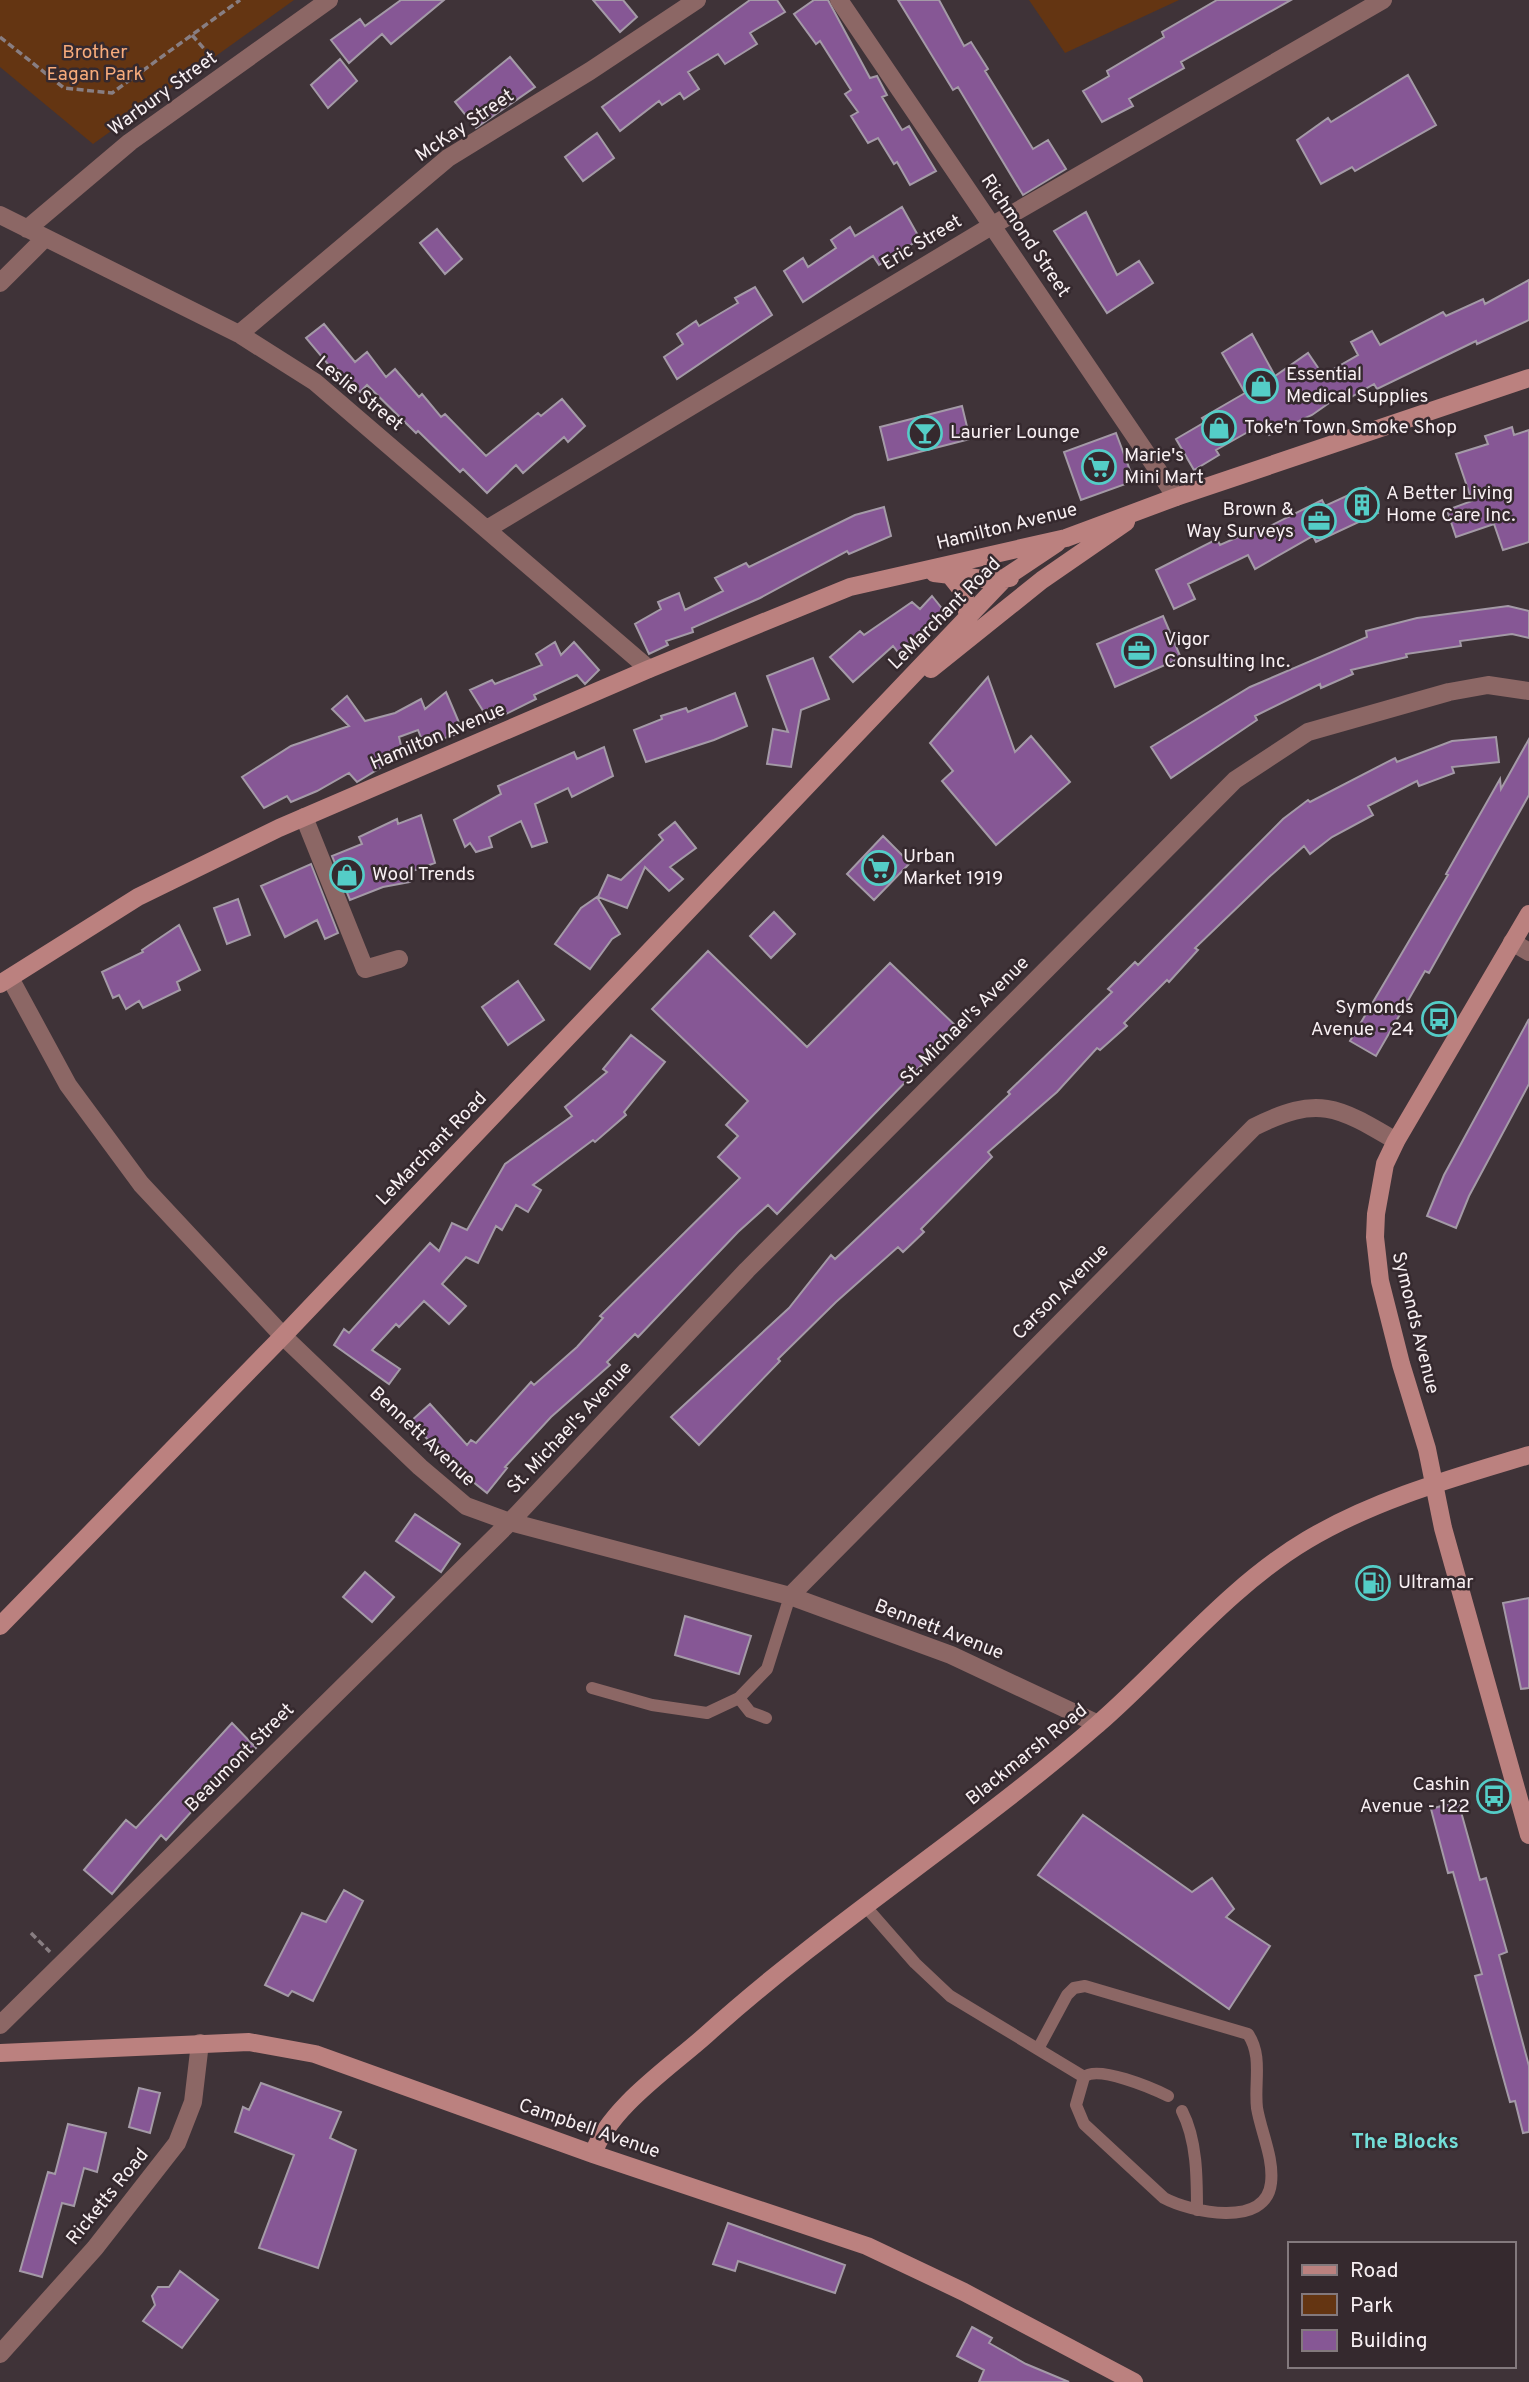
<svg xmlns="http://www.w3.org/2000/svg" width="1529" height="2382" viewBox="0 0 1529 2382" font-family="Overpass,sans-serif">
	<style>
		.green { fill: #643512 }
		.building { fill: #865795; stroke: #a49aa7; stroke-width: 2 }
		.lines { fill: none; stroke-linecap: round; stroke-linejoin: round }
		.path { stroke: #887e82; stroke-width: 3.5; stroke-dasharray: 7 3.5; stroke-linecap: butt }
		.lane { stroke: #8c6765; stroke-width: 12 }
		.street { stroke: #8c6765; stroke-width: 18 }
		.secondary { stroke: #bb817f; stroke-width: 18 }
		.labels { text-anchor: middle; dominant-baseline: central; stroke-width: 5; stroke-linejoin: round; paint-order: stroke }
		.park-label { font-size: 19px; fill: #f7ab7b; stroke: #35292e }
		.street-label { font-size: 19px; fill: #f8f0f3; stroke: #35292e }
		.poi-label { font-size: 19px; fill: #f8f0f3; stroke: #35292e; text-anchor: start }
		.neighbourhood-label { font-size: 21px; font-weight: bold; fill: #73ded8; stroke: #35292e }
	</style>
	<rect width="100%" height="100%" fill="#3f3338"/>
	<path class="green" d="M0,0H294L93,144L0,67Z
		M1029,0H1179L1065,53Z"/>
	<path class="building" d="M401,0H444L391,44L382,34L349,63L331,40L360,19L365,26Z
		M593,0H623L637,17L620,32Z
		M750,0H777L785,12L750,33L757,44L725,64L718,54L688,72L699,89L684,99L680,93L662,105L659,101L620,131L602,107Z
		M814,0H828L870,78L877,76L887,95L882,97L902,130L909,126L936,171L910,185L897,162L894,164L878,138L868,143L851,116L858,112L845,94L851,90L820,41L816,44L794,14Z
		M898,0H939L964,46L971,42L988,69L985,71L1033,149L1048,140L1066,169L1023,195L958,87L953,90Z
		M1217,0H1291L1181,62L1184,68L1129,99L1133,106L1102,122L1083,91L1109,76L1107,71L1164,37L1162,32Z
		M510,57L535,87L476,128L455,102Z
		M340,59L357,81L328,108L311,85Z
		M1408,75L1436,125L1355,171L1352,167L1321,184L1297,140L1328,118L1331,122Z
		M597,133L614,158L583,181L565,157Z
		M902,207L920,239L879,265L873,256L803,302L784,271L803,258L808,267L836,248L831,240L850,227L855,236Z
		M1086,212L1117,275L1139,261L1153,283L1107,313L1054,231Z
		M437,229L462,259L445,274L420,243Z
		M1529,280V320L1477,344L1476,341L1377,389L1374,384L1346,400L1342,394L1312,415L1269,435L1262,424L1216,450L1219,455L1194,470L1176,439L1205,422L1202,418L1245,393L1222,353L1252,334L1275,376L1308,353L1323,375L1358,355L1351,342L1372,331L1380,345L1443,312L1446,316L1483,299L1485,304Z
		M755,287L772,315L677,379L664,357L683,344L677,334L696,321L699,326L738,303L735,298Z
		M324,324L355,362L367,352L386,377L395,369L419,397L422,394L441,417L445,414L486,456L538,413L541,416L562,399L585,426L568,442L564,437L523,473L516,465L487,493L463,469L460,472L418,431L416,433L367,385L360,392L335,367L332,369L306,338Z
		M962,406L970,439L888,460L880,427Z
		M1512,427L1514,435L1529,430V542L1503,550L1494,524L1456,537L1447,510L1472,501L1456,454L1488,444L1485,436Z
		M1116,433L1134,481L1081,500L1064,452Z
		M1366,487L1378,513L1316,542L1313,536L1255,569L1248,555L1188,584L1195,599L1174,609L1156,570L1217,539L1220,545L1263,526L1264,529L1322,500L1325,506Z
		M884,507L891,536L849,554L847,551L760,598L692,628L693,632L666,641L668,645L649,654L635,624L661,609L658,602L679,593L685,610L723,591L715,578L746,563L749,567L855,515Z
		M932,596L944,611L901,656L893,646L853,682L830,657L860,631L864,635L912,602L920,609Z
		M1508,606L1529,611V638L1512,634L1460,641L1461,646L1406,654L1407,657L1351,670L1353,674L1321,688L1320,684L1255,716L1257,720L1171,778L1151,747L1250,687L1367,637L1366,631L1417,618Z
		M1163,616L1181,658L1115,687L1097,644Z
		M555,642L561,655L574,642L599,670L585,684L577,675L534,695L536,699L490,722L470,690L492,680L495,684L542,665L536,654Z
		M813,658L829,699L801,710L791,767L767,764L773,729L788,732L767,676Z
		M988,677L1015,752L1031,736L1070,782L996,845L942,781L953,771L930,743Z
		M446,692L463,732L424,745L418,730L399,737L403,754L357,782L349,773L317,791L291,802L287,796L264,808L242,777L291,746L349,726L332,709L347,696L365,721L395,713L421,699L425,709Z
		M735,693L747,726L714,740L646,762L634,730L662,719L661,716L686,708L688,712Z
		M1496,737L1499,762L1452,767L1454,773L1419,786L1417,781L1368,806L1373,815L1332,837L1310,854L1304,846L1268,878L1195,948L1198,950L1169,982L1167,980L1124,1023L1127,1026L1100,1050L1097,1048L1057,1092L988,1152L992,1157L921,1229L924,1232L903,1252L898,1247L836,1302L778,1359L780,1361L699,1445L671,1417L789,1308L831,1255L835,1259L1010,1094L1008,1092L1112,992L1108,989L1135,962L1138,965L1283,819L1308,800L1310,802L1395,758L1397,762L1452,741Z
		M1529,739V795L1429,973L1425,971L1376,1056L1350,1041L1448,875L1446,874L1500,779L1501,789Z
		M604,747L613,776L572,797L568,788L535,804L547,842L532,847L521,821L489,837L492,847L476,852L470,843L465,847L454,820L501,794L498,786L574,752L577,759Z
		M421,815L435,863L407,873L410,882L383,887L350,900L332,856L362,844L359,837L397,819L398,824Z
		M675,822L696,848L670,867L683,879L669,891L645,867L627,908L598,897L608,875L621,880L663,840L659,835Z
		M883,836L910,863L874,900L847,874Z
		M311,864L338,933L325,939L317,920L285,937L261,886Z
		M597,897L620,934L612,939L590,969L555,944L581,908Z
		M238,899L250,935L227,944L214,908Z
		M774,912L795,934L771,958L750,936Z
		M179,925L200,970L177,982L180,990L143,1008L139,1001L126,1009L119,995L113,998L102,972L143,952L142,950Z
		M708,951L807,1047L890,963L958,1028L777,1214L768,1205L738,1232L638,1337L635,1334L607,1362L610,1365L551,1417L505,1467L507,1468L487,1493L447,1461L411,1421L430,1404L467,1445L471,1440L476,1443L531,1382L534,1385L577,1347L603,1318L600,1316L740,1178L718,1157L738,1136L726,1125L748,1101L652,1009Z
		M518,981L544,1020L508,1045L482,1007Z
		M1529,1019V1084L1469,1196L1456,1228L1427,1216L1444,1175Z
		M631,1035L665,1062L624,1112L626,1115L595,1142L593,1140L533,1185L541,1190L528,1212L516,1205L502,1230L496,1226L478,1263L466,1257L442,1284L466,1306L449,1324L424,1301L399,1327L396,1324L372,1350L400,1369L389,1384L334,1345L344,1329L349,1333L430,1243L439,1251L452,1223L467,1230L505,1164L572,1116L565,1107L607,1072L603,1069Z
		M415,1514L460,1544L441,1572L396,1541Z
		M365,1572L394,1597L372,1622L343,1597Z
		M1529,1598V1688L1521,1689L1503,1603Z
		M685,1616L751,1636L739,1674L675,1655Z
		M232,1723L256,1748L230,1774L227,1772L166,1840L161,1835L112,1894L84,1870L126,1820L136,1828Z
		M1458,1801L1480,1880L1486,1878L1507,1952L1499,1955L1529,2066V2132L1523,2133L1515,2101L1510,2102L1475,1976L1482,1974L1453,1872L1448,1873L1431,1809Z
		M1083,1815L1192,1892L1212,1878L1234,1909L1226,1917L1270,1946L1229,2009L1038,1875Z
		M344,1890L363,1901L313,2001L292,1991L288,1996L265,1985L302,1913L326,1922Z
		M261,2083L341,2112L330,2138L356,2150L318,2268L259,2248L294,2155L235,2132L243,2107L249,2110Z
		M139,2088L160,2093L150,2133L129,2127Z
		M68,2124L106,2133L97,2172L84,2168L74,2206L62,2203L42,2277L20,2271L48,2172L55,2174Z
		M728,2223L845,2265L835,2293L738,2261L735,2271L713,2264Z
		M180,2271L218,2300L182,2348L143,2321L155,2305L152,2296L158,2287H169Z
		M972,2327L992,2338L989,2343L1026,2364L1069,2382H979L984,2370L957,2356Z"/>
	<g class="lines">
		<path class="path" d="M192,35L213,59
			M0,37L64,88L112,93L240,0
			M31,1933L50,1952"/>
		<path class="lane" d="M592,1688L652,1705L707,1713L739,1698L767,1669L790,1596
			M739,1698L750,1712L766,1718
			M866,1907L915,1963L950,1996L1084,2077
			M1038,2049L1067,1995L1074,1988L1085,1986L1248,2034C1263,2056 1254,2083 1257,2108C1261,2132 1274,2158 1271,2183C1266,2229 1190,2212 1164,2198L1084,2124L1076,2105L1084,2077C1098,2065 1152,2088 1168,2096
			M1182,2111C1197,2140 1197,2178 1197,2210"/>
		<path class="street" d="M839,0L1176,497
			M0,215L239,334L315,382L649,669
			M27,229L130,142L329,0
			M0,283L44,239
			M239,334L448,158L590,71L697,0
			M487,529L993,225L1383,0
			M304,817L365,969L399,959
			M1512,942L1529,952
			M10,978L68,1085L141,1184L283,1336L420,1467L466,1506L510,1522L790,1596L951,1655L1098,1724
			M790,1596L1254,1127C1318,1095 1337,1106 1396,1141
			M0,2025L510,1522L747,1270L1235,780L1308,732L1449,692L1488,685L1529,691
			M0,2354L95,2248L177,2143L193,2102L200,2043"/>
		<path class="secondary" d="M934,573L984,579L1010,578
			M948,573L964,593L968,618
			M931,669L1042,580L1126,522
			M1529,914L1396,1141L1385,1164L1376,1214L1375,1237L1380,1281L1401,1364L1427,1449L1443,1528L1529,1835
			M0,984L138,897L279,828L649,669L850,587L1066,538L1176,497L1529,378
			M0,1626L283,1336L1006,577L1057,543
			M0,2053L249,2042L315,2054L593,2154L867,2246L964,2292L1134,2382
			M593,2154C609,2108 669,2068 706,2035C830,1923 972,1834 1098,1724C1167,1664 1228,1587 1307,1540C1376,1499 1453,1478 1529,1455"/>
	</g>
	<defs>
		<g id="shop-ring" transform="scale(1.75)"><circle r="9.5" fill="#35292e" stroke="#54cdc7" stroke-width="1.5"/><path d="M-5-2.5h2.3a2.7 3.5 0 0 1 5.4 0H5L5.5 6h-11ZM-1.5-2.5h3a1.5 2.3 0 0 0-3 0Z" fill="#54cdc7"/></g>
		<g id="bar-ring" transform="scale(1.75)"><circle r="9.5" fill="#35292e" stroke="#54cdc7" stroke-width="1.5"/><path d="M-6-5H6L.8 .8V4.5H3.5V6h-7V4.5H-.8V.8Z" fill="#54cdc7"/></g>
		<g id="supermarket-ring" transform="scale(1.75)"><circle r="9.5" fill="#35292e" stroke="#54cdc7" stroke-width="1.5"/><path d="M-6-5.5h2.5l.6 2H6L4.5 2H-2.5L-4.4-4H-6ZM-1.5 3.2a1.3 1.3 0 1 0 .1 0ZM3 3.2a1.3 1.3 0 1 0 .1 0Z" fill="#54cdc7"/></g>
		<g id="building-ring" transform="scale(1.75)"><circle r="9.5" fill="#35292e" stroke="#54cdc7" stroke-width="1.5"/><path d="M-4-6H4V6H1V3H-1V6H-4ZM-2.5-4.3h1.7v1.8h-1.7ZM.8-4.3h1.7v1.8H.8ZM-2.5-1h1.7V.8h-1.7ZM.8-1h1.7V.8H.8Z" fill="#54cdc7"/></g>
		<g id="office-ring" transform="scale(1.75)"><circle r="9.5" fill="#35292e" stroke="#54cdc7" stroke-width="1.5"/><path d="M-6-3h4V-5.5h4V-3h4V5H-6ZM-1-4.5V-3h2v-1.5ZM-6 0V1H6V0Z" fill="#54cdc7"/></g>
		<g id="bus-ring" transform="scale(1.75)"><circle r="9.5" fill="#35292e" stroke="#54cdc7" stroke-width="1.5"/><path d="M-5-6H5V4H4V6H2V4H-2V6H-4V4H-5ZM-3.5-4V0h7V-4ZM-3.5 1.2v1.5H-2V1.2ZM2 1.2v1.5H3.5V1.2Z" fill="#54cdc7"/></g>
		<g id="fuel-ring" transform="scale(1.75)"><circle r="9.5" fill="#35292e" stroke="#54cdc7" stroke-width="1.5"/><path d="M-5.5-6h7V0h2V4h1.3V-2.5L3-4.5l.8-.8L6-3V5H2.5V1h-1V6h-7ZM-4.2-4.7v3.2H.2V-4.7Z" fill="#54cdc7"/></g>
	</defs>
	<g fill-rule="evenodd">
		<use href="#shop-ring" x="1261" y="386"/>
		<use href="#shop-ring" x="1219" y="428"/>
		<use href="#bar-ring" x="925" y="433"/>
		<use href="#supermarket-ring" x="1099" y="467"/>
		<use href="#building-ring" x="1362" y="505"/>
		<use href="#office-ring" x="1319" y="521"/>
		<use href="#office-ring" x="1139" y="651"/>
		<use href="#supermarket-ring" x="879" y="868"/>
		<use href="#shop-ring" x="347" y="875"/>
		<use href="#bus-ring" x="1439" y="1019"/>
		<use href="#fuel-ring" x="1373" y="1583"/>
		<use href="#bus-ring" x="1494" y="1796"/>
	</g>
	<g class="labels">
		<g class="park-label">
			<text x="95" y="53">Brother<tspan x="95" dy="22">Eagan Park</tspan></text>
		</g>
		<g class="street-label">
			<text transform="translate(163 94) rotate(-36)">Warbury Street</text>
			<text transform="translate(465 126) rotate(-34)">McKay Street</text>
			<text transform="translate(1025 236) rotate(56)">Richmond Street</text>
			<text transform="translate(922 243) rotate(-31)">Eric Street</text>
			<text transform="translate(359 394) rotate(39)">Leslie Street</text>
			<text transform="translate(1007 527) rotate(-14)">Hamilton Avenue</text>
			<text transform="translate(945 614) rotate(-45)">LeMarchant Road</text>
			<text transform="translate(438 737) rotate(-23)">Hamilton Avenue</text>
			<text transform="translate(965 1021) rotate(-45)">St. Michael's Avenue</text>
			<text transform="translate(432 1149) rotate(-46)">LeMarchant Road</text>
			<text transform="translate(1061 1292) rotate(-45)">Carson Avenue</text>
			<text transform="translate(1415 1323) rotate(76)">Symonds Avenue</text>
			<text transform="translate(570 1428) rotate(-47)">St. Michael's Avenue</text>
			<text transform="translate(422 1437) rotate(43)">Bennett Avenue</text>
			<text transform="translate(939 1630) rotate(21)">Bennett Avenue</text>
			<text transform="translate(1027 1755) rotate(-39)">Blackmarsh Road</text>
			<text transform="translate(240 1758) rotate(-45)">Beaumont Street</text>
			<text transform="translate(589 2129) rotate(19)">Campbell Avenue</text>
			<text transform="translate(108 2197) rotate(-51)">Ricketts Road</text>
		</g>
		<g class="poi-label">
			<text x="1286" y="375">Essential<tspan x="1286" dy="22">Medical Supplies</tspan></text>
			<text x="1244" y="428">Toke'n Town Smoke Shop</text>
			<text x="950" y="433">Laurier Lounge</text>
			<text x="1124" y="456">Marie's<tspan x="1124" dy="22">Mini Mart</tspan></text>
			<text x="1386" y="494">A Better Living<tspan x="1386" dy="22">Home Care Inc.</tspan></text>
			<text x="1294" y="510" text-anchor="end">Brown &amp;<tspan x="1294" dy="22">Way Surveys</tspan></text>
			<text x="1164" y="640">Vigor<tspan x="1164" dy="22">Consulting Inc.</tspan></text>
			<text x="903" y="857">Urban<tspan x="903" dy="22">Market 1919</tspan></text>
			<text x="372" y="875">Wool Trends</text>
			<text x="1414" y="1008" text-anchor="end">Symonds<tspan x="1414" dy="22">Avenue - 24</tspan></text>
			<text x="1398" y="1583">Ultramar</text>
			<text x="1470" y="1785" text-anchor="end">Cashin<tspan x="1470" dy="22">Avenue - 122</tspan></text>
		</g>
		<g class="neighbourhood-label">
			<text x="1405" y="2142">The Blocks</text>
		</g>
	</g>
	<rect x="1288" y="2242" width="228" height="126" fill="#35292e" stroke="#83797d" stroke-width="2"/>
	<rect x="1302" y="2265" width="35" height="10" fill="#bb817f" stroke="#83797d" stroke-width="2"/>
	<text x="1350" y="2277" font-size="21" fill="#f8f0f3">Road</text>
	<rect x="1302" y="2294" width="35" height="21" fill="#643512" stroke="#83797d" stroke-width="2"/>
	<text x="1350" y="2312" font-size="21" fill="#f8f0f3">Park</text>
	<rect x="1302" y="2330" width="35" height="21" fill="#865795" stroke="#83797d" stroke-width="2"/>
	<text x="1350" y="2347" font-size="21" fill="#f8f0f3">Building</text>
</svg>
